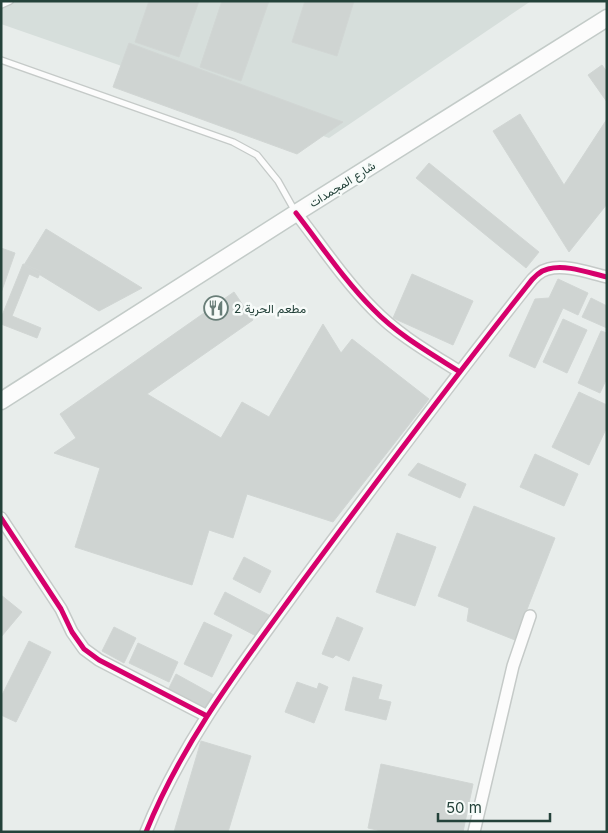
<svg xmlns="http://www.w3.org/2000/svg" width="608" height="833" viewBox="0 0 608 833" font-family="Inter,Vazirmatn,sans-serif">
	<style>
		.built { fill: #d6dedb }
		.building { fill: #cfd4d2; stroke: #d1d6d4 }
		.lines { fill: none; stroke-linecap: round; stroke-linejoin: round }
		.lane-casing { stroke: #c5cac8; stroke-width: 8 }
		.street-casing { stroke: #c5cac8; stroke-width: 14 }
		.secondary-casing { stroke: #c3cbc8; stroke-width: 19 }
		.lane { stroke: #fcfcfc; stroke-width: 5.5 }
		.street { stroke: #fcfcfc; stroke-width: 11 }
		.secondary { stroke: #fcfcfc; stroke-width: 16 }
		.cycleway-casing { stroke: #f7fbf9; stroke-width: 8 }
		.cycleway { stroke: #d6006c; stroke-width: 5 }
		.labels { text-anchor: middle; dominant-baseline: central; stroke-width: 5; stroke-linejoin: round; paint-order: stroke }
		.street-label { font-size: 12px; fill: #24423a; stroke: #f7fbf9 }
		.poi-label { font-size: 12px; fill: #24423a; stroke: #f7fbf9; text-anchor: start }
	</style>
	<rect width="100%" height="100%" fill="#e8edeb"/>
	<path class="built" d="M1,1H531L329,138L1,24Z"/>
	<path class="building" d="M149,1H199L179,57L135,42Z
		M222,1H269L241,81L200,67Z
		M305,1H354L337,56L292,42Z
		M129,43L343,122L297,154L113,87Z
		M602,65L607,72V102L588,75Z
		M520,114L564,185L607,119V204L569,252L493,131Z
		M429,163L539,252L526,268L416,178Z
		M46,229L142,288L99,311L24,265Z
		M1,248L15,253L1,293Z
		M23,264L41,271L38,278L29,274L12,316L41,328L37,338L1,324V318Z
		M412,274L473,301L453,345L393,318Z
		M558,279L588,293L578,315L563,308L535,368L509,356L535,299L549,298Z
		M234,292L253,320L147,394L221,438L242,402L269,417L323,324L341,353L352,339L429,399L333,522L247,494L233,538L209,530L192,585L75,547L100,468L54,453L76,438L60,414Z
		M591,298L607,306V328L582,317Z
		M563,319L587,330L567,373L543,362Z
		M601,331L607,333V378L600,393L578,383Z
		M579,392L607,405V427L589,465L552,447Z
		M535,454L578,474L564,506L520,487Z
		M418,463L466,484L460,498L408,475Z
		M474,506L555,538L515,640L467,621L469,608L438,596Z
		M397,533L436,547L415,606L376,592Z
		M244,557L271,571L260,593L233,579Z
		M225,592L269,615L258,637L214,614Z
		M1,595L22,612L1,637Z
		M337,617L363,628L349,661L336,655L333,658L322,654Z
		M204,622L232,635L212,677L184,664Z
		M114,627L136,638L124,663L102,651Z
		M29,641L51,652L16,722L1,715V697Z
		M138,643L178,662L169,682L129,663Z
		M176,674L214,695L206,710L168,690Z
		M353,677L382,685L378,699L391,702L386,720L345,710Z
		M297,682L317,689L319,683L328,687L314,723L285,712Z
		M201,741L251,756L228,832H174Z
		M381,764L473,784L463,832H386L368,828Z"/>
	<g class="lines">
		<g class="lane-casing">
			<path id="lane" d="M1,5L10,1
				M1,60L233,142L257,155L278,181L296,213"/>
		</g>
		<g class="street-casing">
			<path id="street" d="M296,213C321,245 344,280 373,309C398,335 430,353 460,372
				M1,518L61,609L72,632L84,649L99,660L207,716
				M146,832C183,740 244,662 302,582C376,482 450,383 527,286C532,279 539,271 548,269C566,264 589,273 607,277
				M474,832L513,666L530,616"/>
		</g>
		<g class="secondary-casing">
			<path id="secondary" d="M1,401L296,213L607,18"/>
		</g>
		<use href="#lane" class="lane"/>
		<use href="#street" class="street"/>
		<use href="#secondary" class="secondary"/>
		<g class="cycleway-casing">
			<path id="cycleway" d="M296,213C321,245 344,280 373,309C398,335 430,353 460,372
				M1,518L61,609L72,632L84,649L99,660L207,716
				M146,832C183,740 244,662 302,582C376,482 450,383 527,286C532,279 539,271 548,269C566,264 589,273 607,277"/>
		</g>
		<use href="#cycleway" class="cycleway"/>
	</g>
	<defs>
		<g id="restaurant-ring" transform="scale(1.25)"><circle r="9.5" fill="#f7fbf9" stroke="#697e78" stroke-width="1.5"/><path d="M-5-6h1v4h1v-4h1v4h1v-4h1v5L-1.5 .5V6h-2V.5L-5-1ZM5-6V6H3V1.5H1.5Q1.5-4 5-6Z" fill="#697e78"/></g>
	</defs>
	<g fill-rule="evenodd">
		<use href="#restaurant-ring" x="216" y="308"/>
	</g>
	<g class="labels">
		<g class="street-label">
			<text transform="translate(342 184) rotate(-32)">شارع المجمدات</text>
		</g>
		<g class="poi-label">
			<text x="234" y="308">مطعم الحرية 2</text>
		</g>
	</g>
	<rect width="608" height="833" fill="none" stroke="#24423a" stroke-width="5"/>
	<path d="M438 813v8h112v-8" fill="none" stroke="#24423a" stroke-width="2.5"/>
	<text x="446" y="813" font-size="15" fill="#24423a" stroke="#f7fbf9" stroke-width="4" paint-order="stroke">50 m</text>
</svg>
